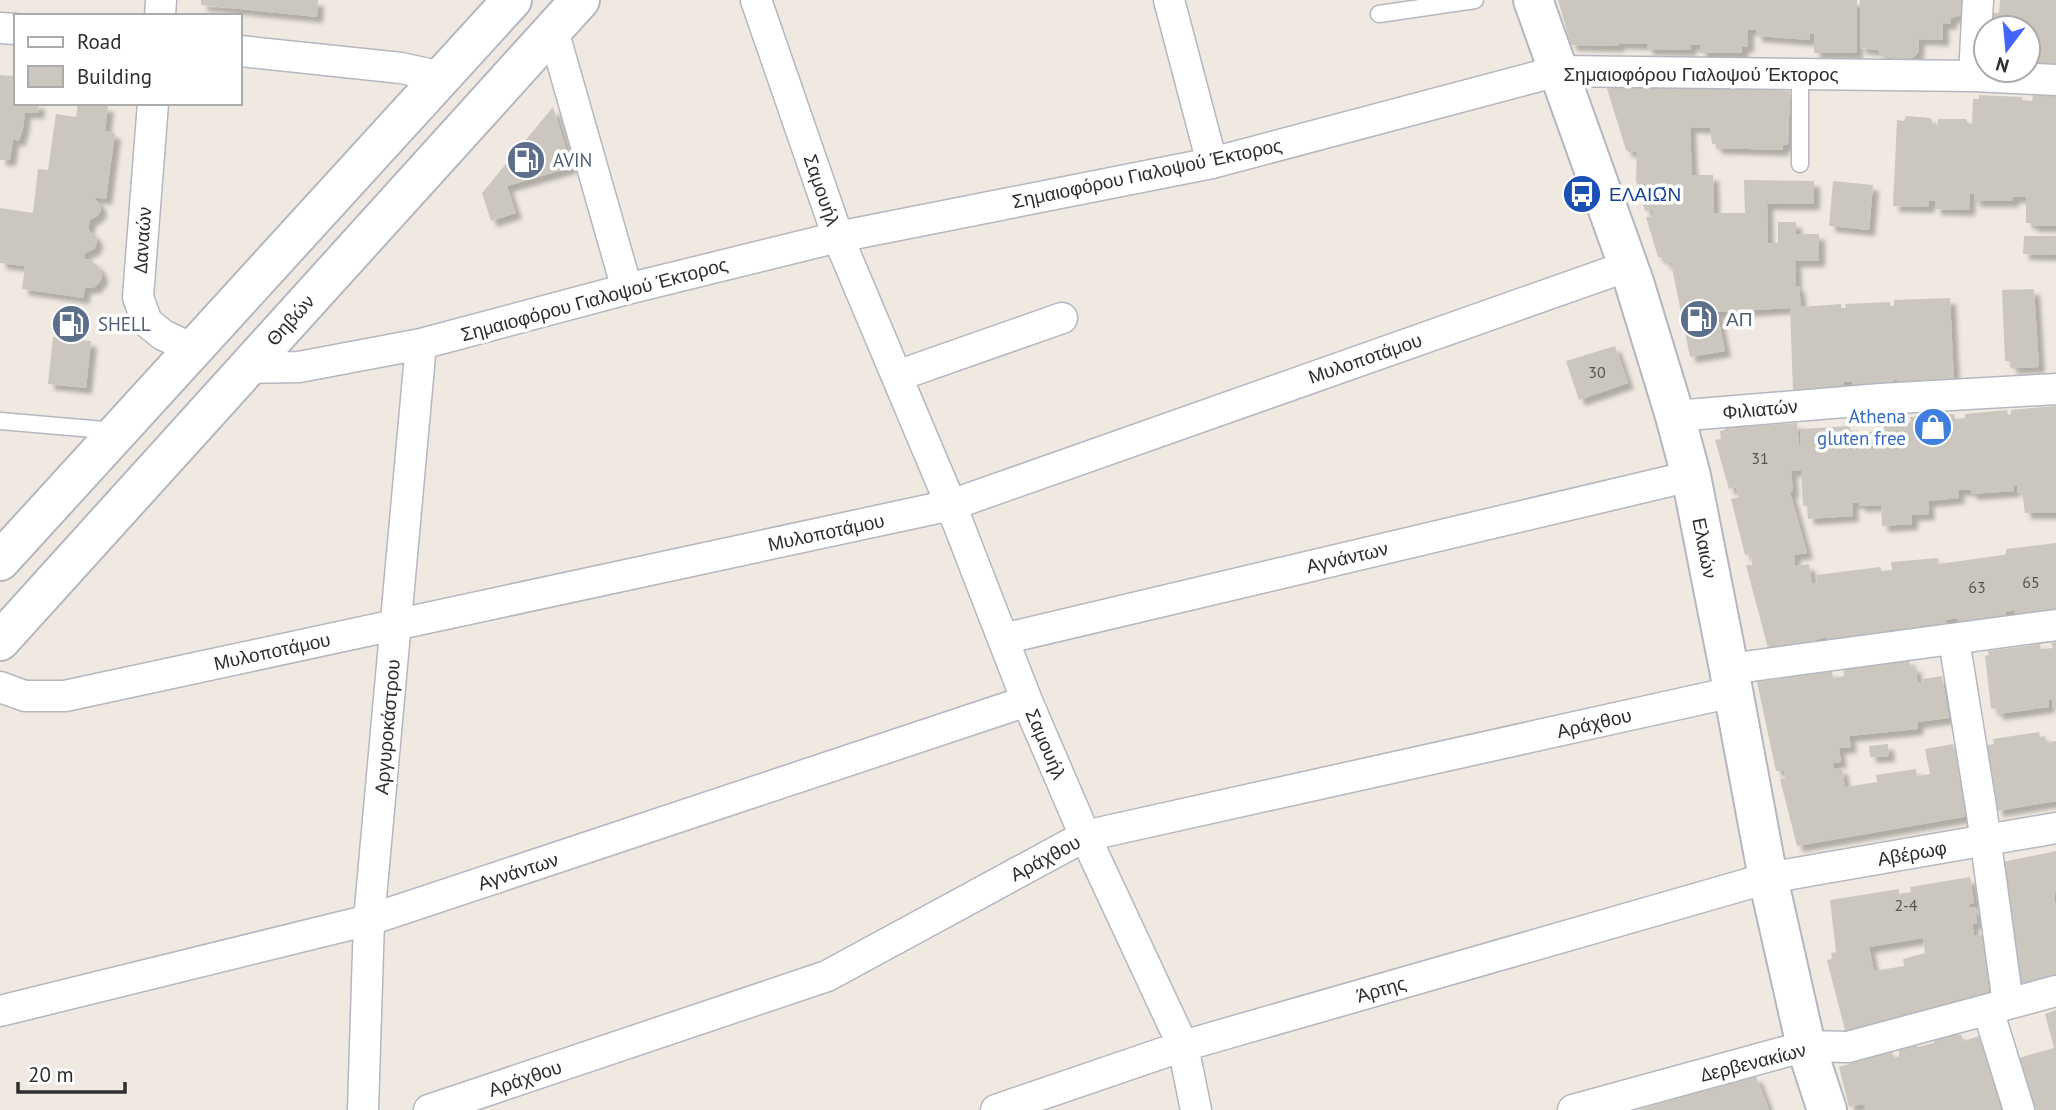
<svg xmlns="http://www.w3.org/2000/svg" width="2056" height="1110" viewBox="0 0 2056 1110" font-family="'PT Sans',sans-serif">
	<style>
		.building { fill: #cbc7bf; fill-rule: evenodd; filter: url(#shadow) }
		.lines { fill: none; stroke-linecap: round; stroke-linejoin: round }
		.lane-casing { stroke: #b4b7c1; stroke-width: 19 }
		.street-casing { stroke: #b4b7c1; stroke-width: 33 }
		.secondary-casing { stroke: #b4b7c1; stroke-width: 42 }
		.lane { stroke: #fff; stroke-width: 16 }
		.street { stroke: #fff; stroke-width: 30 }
		.secondary { stroke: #fff; stroke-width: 38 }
		.labels { text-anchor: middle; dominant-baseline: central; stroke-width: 7; stroke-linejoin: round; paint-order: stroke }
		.number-label { font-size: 16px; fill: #555452 }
		.street-label { font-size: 19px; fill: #2e2e2e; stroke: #fff }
		.service-label { font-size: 19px; fill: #4e5e75; stroke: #fff; text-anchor: start }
		.transit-label { font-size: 19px; fill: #164399; stroke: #fff; text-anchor: start }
		.shop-label { font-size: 19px; fill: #366cbe; stroke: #fff; text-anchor: end }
	</style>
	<defs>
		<filter id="shadow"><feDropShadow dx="6" dy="6" stdDeviation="2" flood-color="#0004"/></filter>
	</defs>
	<rect width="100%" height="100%" fill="#efe9e1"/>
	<path class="building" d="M201,0H318L317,17L201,5Z
		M1558,0H1857V53H1814V33L1810,34V40L1756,36V30L1748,29V46L1742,47V53H1700V45H1691L1690,50L1647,49V44L1619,43L1618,46L1571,45Z
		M1860,0H1968L1963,15L1951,18V24L1943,23V40L1919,39L1918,53L1913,58L1898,59L1882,56L1878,50L1860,48Z
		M2000,0H2056V65L2028,64V28H1991V13H1999Z
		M0,75L16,76V103H39L38,113L25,112L23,128L19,141L13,139L10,160H0Z
		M1605,82L1772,88V90L1790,91L1788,145H1783V150L1716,148V144H1712L1710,128L1690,127L1692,175H1713L1714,213H1745L1744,180L1814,181V204H1767L1768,243H1778V222H1796V234H1819V261H1795L1796,286H1799L1801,307L1841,304V308H1846L1845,304L1890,302V306H1894V300L1950,298L1954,382L1897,384V380H1894V387L1852,389V382H1844V389L1793,391L1790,308L1717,312L1725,351L1690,357L1671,263H1664V258L1658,257L1646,217L1654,216L1653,211H1645L1636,180L1637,152H1629L1626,150Z
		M1979,95L2022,97V100L2032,101L2033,95H2056V226H2032V223H2026V197H2013V201H1974V194H1970L1969,210L1935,209V201H1929L1928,207L1893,206L1897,120L1904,121L1906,116L1931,118L1933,125L1938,126V119H1966L1968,123L1972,124L1973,99H1979Z
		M78,103L108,106L105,131L115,133L106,199L93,197L100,204L101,211L96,217L90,220L88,230L96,236L97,243L94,249L85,253V259H89L98,266L102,274L101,280L95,287L85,288L83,298L22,289L25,266L0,263V208L33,213L38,169L48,170L56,114L76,117Z
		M553,107L572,167L507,186L516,213L491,221L482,193Z
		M1833,181L1873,185L1869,230L1829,226Z
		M2024,236H2056V255L2023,254Z
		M2034,289L2039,367L2011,368L2010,361H2005L2002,290Z
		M53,337L91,341L86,388L48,384Z
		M1615,346L1628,383L1579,400L1566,361Z
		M2056,406V513H2025L2022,492L2018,493L2017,486H2014V491L1971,494V490H1958L1959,498L1928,501L1929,514L1912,515V524L1882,526L1881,505L1859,506V502L1852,503L1853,516L1808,519L1807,506H1803L1801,470L1791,471L1793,491L1790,492L1807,553L1794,555L1795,566L1809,564L1812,584L1817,583L1816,575L1880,567L1882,571L1892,570L1891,562L1938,558L1939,564L2003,555L2006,554V549L2056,543V610L2015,616L2014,611H2011L2005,612L2006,617L1957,624V618L1946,620L1947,629L1901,633L1900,629L1890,630V635L1826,643V637L1816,640V644L1769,652L1746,565H1752L1751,554L1745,555L1731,499L1739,497L1736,487L1729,489L1715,440L1721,439L1720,431L1725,430V428L1797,423L1799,445H1801L1800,429L1850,426L1851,442L1854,441L1853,433L1884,431V424H1890L1893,418H1900L1904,423L1911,422L1910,417L1954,414L1955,419H1959L1965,418V414L2007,410L2008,415L2011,414V410Z
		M2056,642V708H2053L2052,699L2048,700L2049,707L1997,714L1996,708L1991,709L1985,656L1989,655L1988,651L2040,644L2041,649L2053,648L2051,643Z
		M1909,659L1910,667L1915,666L1918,683L1923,682L1922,679L1942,676L1949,718L1918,722L1917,729L1849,736L1851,747L1839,748L1841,762L1833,763L1834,769L1842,768L1845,787L1877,782L1876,775L1916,769L1917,776L1930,774L1925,749L1953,744L1954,748H1957L1969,816L1797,846L1780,779L1785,778L1784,771H1776L1757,682L1832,671L1833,678L1844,676L1843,669Z
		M2039,732L2040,737L2045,736L2046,743L2056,741V801L1997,811L1987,745L1994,744L1993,739Z
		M1888,744L1889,756L1870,757L1869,746Z
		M2056,851V893H2054L2056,911V974L2019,984L2003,862Z
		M1970,877L1974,903L1969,904L1970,908L1975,907L1977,923L1972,924L1974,935H1983L1989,992L1846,1034L1827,960L1832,959L1831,953L1836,952L1830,900L1899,889V894L1911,892L1910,887ZM1923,938L1925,953L1903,959L1904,966L1874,971L1869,947Z
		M2056,1010V1110H2030L2015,1059L2054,1048L2045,1014Z
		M1953,1034L1961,1035L1964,1041L1979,1036L2001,1110H1866L1863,1104L1849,1107L1839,1067L1892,1051L1894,1058L1899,1057V1049L1914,1043L1917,1047L1934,1043L1935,1039Z
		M1756,1076L1769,1110H1640V1109Z"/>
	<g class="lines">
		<g class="lane-casing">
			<path id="lane" d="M1379,14L1475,0
				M1800,164V74
				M0,421L116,431"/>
		</g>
		<g class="street-casing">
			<path id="street" d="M756,0L838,237L951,505L1027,701L1085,836L1183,1046L1196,1110
				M1169,0L1212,163
				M160,16L161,0
				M0,28L16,29
				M553,30L627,289
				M240,51L401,68L442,77
				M1974,76L1978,0
				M153,103L138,297L147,322L163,335L193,349
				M247,368L299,367L421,344L627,289L838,237L1212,163L1558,71L1974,76L2056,80
				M897,376L1062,318
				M1675,416L1881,399L2056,389
				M1003,639L1691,476
				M1954,640L1981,807L2008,1004
				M1729,669L2056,625
				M0,687L25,696H65L951,505L1628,266
				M1988,1010L2019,1110
				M0,1011L369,920L1027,701
				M363,1110L369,920L421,344
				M429,1110L827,976L1085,836L1733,692
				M996,1110L1183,1046L1768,878L2056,828
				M1573,1110L1806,1046L1848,1047L2056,991"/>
		</g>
		<g class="secondary-casing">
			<path id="secondary" d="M1533,0L1634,282L1675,416L1691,476L1729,669L1768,878L1806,1046L1827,1110
				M0,561L512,0
				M0,641L580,0"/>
		</g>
		<use href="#lane" class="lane"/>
		<use href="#street" class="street"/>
		<use href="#secondary" class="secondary"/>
	</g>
	<defs>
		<g id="fuel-disc" transform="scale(2.0125)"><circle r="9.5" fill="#5c6f8a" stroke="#fff"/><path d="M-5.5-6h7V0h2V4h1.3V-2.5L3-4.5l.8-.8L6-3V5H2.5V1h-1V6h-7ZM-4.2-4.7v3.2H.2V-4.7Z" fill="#fff"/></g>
		<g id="bus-disc" transform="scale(2.0125)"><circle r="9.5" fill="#1a4fb4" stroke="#fff"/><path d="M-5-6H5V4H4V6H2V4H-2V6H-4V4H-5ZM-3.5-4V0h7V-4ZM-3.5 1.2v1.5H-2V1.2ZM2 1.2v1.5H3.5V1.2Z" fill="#fff"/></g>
		<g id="shop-disc" transform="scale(2.0125)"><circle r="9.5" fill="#3f7fe0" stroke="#fff"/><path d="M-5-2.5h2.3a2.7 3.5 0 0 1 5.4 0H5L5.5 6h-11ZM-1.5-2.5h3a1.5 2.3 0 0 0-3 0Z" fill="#fff"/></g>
	</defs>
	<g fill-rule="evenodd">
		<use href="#fuel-disc" x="526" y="160"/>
		<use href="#bus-disc" x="1582" y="194"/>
		<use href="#fuel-disc" x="1699" y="319"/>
		<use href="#fuel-disc" x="71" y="324"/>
		<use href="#shop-disc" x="1933" y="427"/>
	</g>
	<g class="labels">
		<g class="number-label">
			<text x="1597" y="372">30</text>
			<text x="1760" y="458">31</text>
			<text x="2031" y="582">65</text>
			<text x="1977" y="587">63</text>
			<text x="1906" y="905">2-4</text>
		</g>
		<g class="street-label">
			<text x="1701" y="74">Σημαιοφόρου Γιαλοψού Έκτορος</text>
			<text transform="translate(1147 173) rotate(-12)">Σημαιοφόρου Γιαλοψού Έκτορος</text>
			<text transform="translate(822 190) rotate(71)">Σαμουήλ</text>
			<text transform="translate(142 240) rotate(-86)">Δαναών</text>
			<text transform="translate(594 299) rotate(-15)">Σημαιοφόρου Γιαλοψού Έκτορος</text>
			<text transform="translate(290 320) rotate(-48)">Θηβών</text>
			<text transform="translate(1365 358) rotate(-19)">Μυλοποτάμου</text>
			<text transform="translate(1760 409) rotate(-5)">Φιλιατών</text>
			<text transform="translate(826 532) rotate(-12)">Μυλοποτάμου</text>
			<text transform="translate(1705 548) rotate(79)">Ελαιών</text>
			<text transform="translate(1347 557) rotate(-13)">Αγνάντων</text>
			<text transform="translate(272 651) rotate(-12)">Μυλοποτάμου</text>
			<text transform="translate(1594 723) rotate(-13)">Αράχθου</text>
			<text transform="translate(387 727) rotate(-85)">Αργυροκάστρου</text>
			<text transform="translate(1046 744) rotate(67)">Σαμουήλ</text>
			<text transform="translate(1912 853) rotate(-10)">Αβέρωφ</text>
			<text transform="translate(1045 858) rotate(-28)">Αράχθου</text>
			<text transform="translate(518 871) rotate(-18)">Αγνάντων</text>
			<text transform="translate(1381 989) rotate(-16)">Άρτης</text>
			<text transform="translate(1753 1062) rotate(-14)">Δερβενακίων</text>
			<text transform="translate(525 1078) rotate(-19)">Αράχθου</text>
		</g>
		<g class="service-label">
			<text x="553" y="160">AVIN</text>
			<text x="1726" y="319">ΑΠ</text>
			<text x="98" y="324">SHELL</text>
		</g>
		<g class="transit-label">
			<text x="1609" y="194">ΕΛΑΙΏΝ</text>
		</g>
		<g class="shop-label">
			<text x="1906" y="416">Athena<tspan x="1906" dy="22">gluten free</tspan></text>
		</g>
	</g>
	<rect x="14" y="14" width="228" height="91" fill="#ffffff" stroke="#ababab" stroke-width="2"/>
	<rect x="28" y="37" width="35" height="10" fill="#ffffff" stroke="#ababab" stroke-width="2"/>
	<text x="77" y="49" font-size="21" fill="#2e2e2e">Road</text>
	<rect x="28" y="66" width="35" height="21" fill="#cbc7bf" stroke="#ababab" stroke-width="2"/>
	<text x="77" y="84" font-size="21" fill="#2e2e2e">Building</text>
	<g transform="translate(2007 49) rotate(196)"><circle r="33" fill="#ffffff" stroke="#ababab" stroke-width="2"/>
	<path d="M0-5L12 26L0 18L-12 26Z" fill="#4264fb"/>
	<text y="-10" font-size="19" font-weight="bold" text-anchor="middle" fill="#2e2e2e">N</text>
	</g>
	<path d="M18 1082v10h107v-10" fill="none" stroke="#2e2e2e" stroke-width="3.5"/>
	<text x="28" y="1082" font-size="21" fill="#2e2e2e" stroke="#ffffff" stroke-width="5" paint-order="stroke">20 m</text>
</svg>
